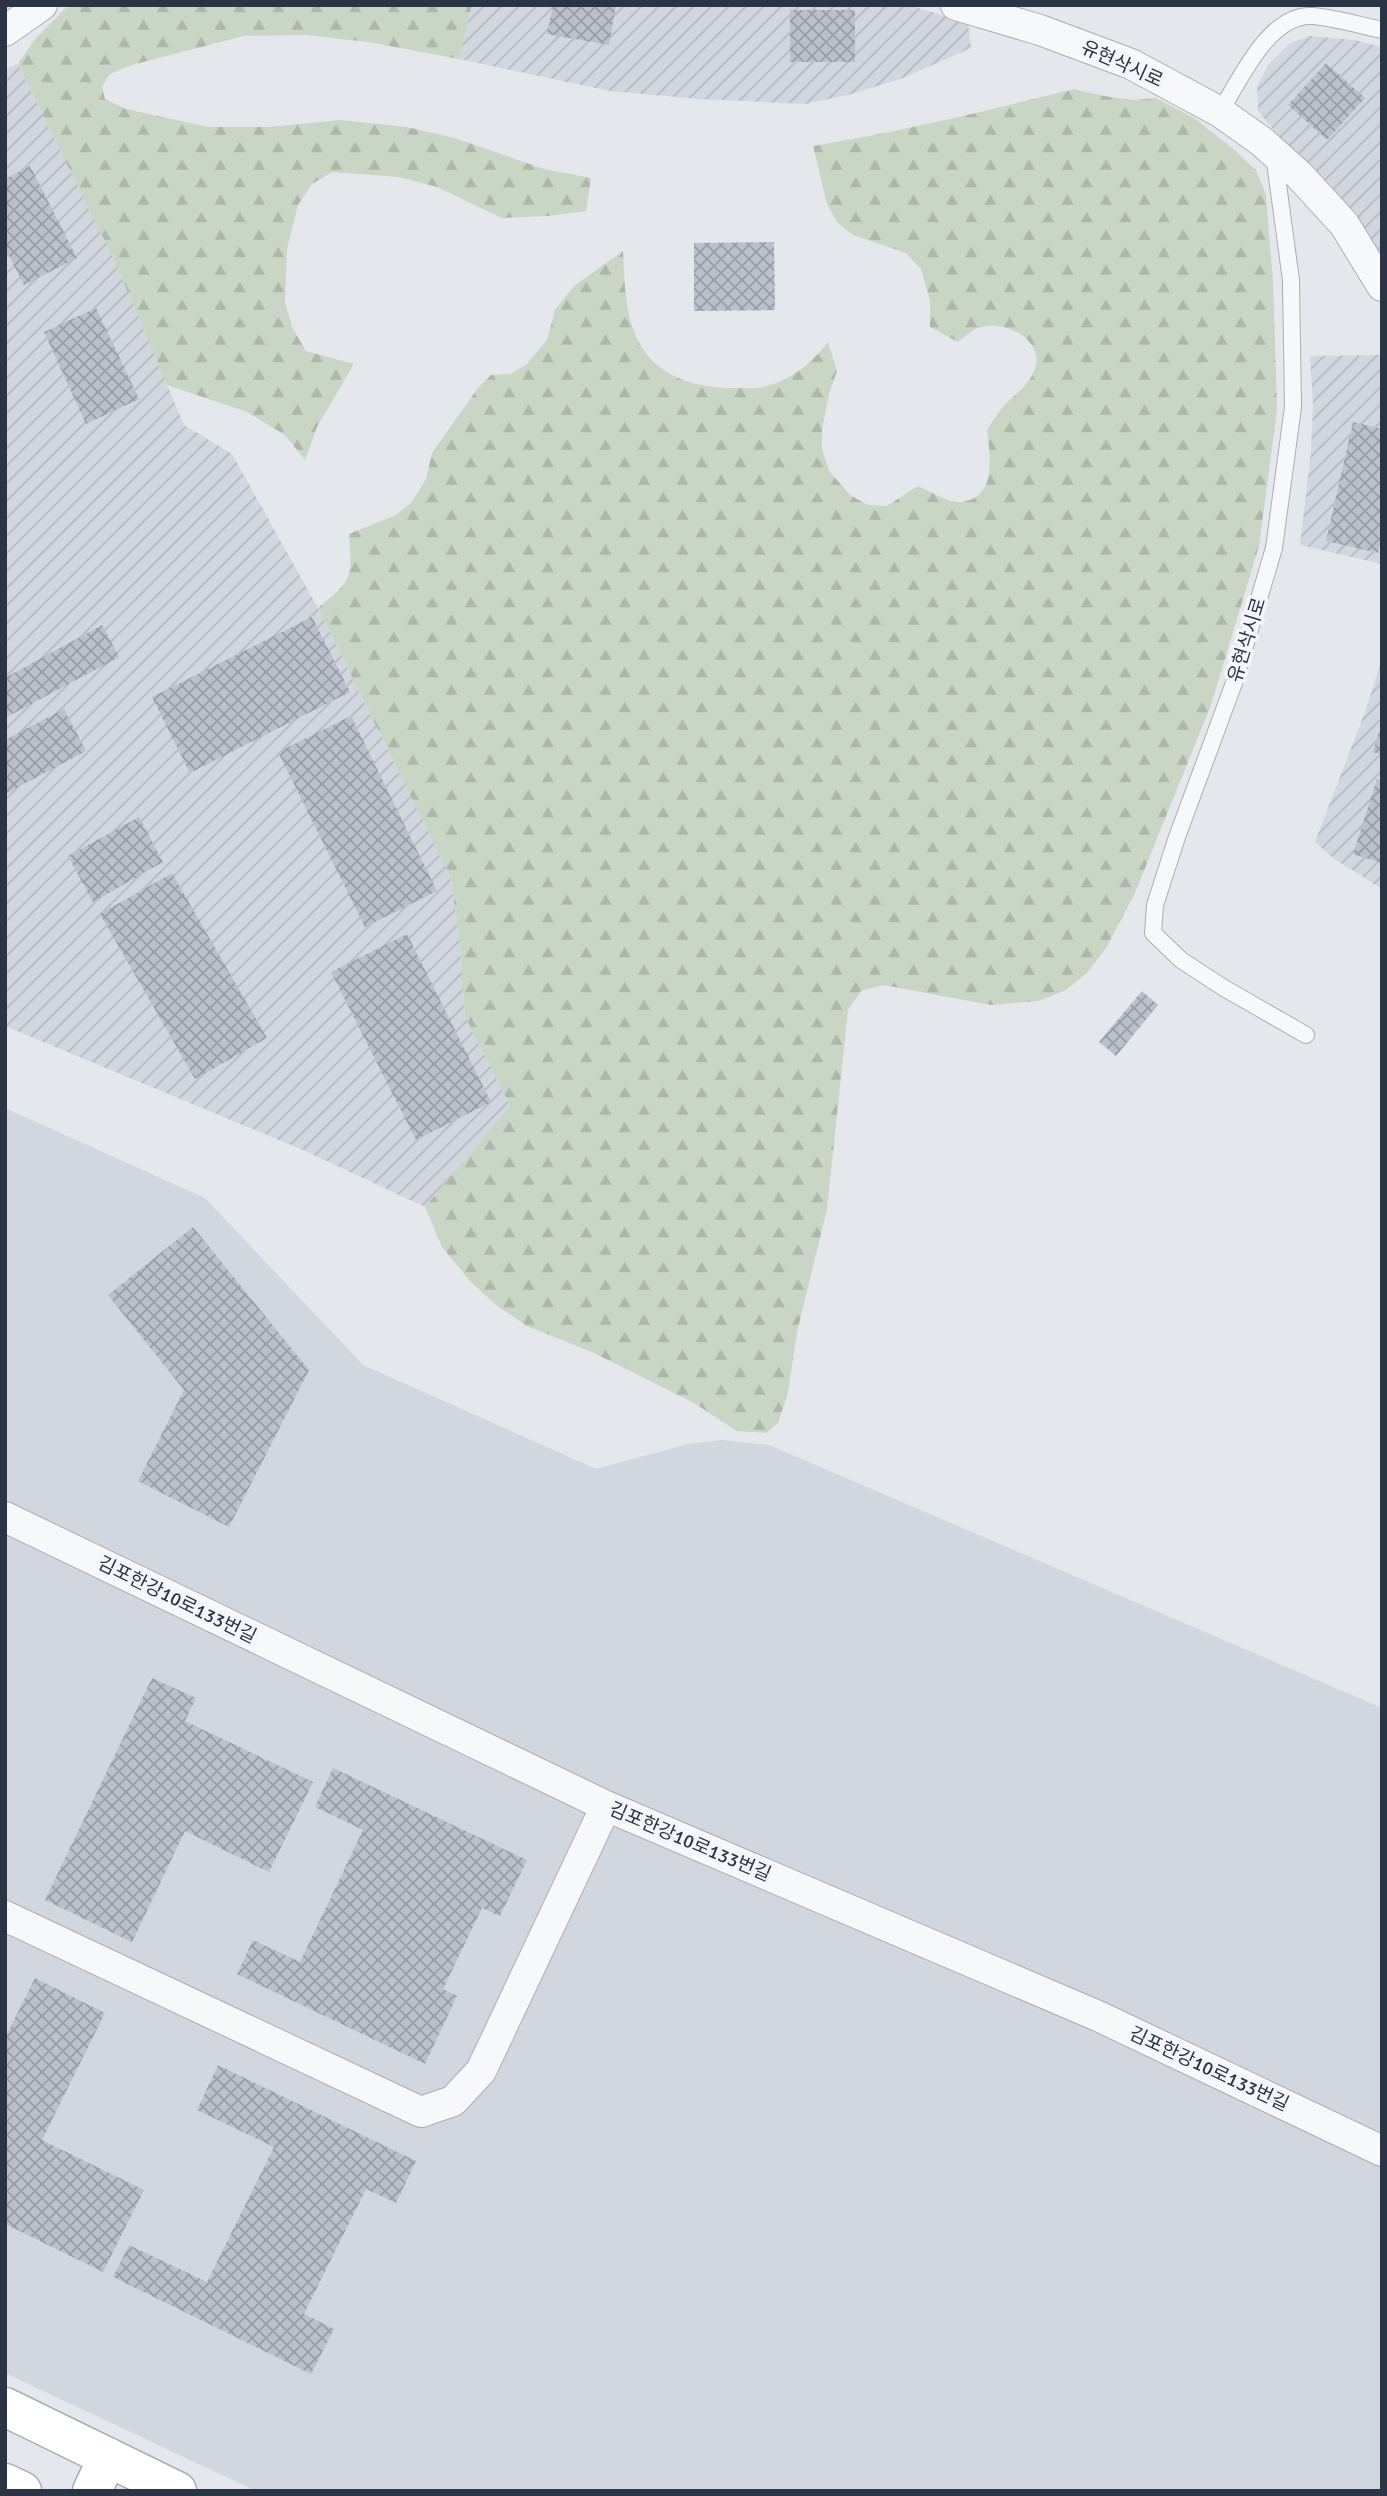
<svg xmlns="http://www.w3.org/2000/svg" width="1387" height="2496" viewBox="0 0 1387 2496" font-family="Signika,'Noto Sans KR',sans-serif">
	<style>
		.built { fill: #d2d6de }
		.industrial { fill: url(#industrial-furrows) }
		.forest { fill: url(#forest-firs) }
		.building { fill: url(#building-cross-hatch) }
		.lines { fill: none; stroke-linecap: round; stroke-linejoin: round }
		.lane-casing { stroke: #a9aeb7; stroke-width: 18 }
		.street-casing { stroke: #a9aeb7; stroke-width: 32 }
		.secondary-casing { stroke: #a9aeb7; stroke-width: 41 }
		.lane { stroke: #f7f8fa; stroke-width: 16 }
		.street { stroke: #f7f8fa; stroke-width: 30 }
		.secondary { stroke: #fff; stroke-width: 38 }
		.labels { text-anchor: middle; dominant-baseline: central; stroke-width: 7; stroke-linejoin: round; paint-order: stroke }
		.street-label { font-size: 19px; fill: #2b3445; stroke: #f4f6f9 }
	</style>
	<defs>
		<pattern id="industrial-furrows" width="10" height="10" patternUnits="userSpaceOnUse" patternTransform="scale(1.75)"><rect width="10" height="10" fill="#d2d6de"/><path d="M-1 1l2-2M0 10L10 0M9 11l2-2" fill="none" stroke="#b4b8c0"/></pattern>
		<pattern id="forest-firs" width="22" height="20" patternUnits="userSpaceOnUse" patternTransform="scale(1.75)"><rect width="22" height="20" fill="#c9d6c5"/><path d="M5 1l3.5 6h-7zM16 11l3.5 6h-7z" fill="#adb8ab"/></pattern>
		<pattern id="building-cross-hatch" width="8" height="8" patternUnits="userSpaceOnUse" patternTransform="scale(1.75)"><rect width="8" height="8" fill="#bbc0ca"/><path d="M0 0l8 8M0 8l8-8" fill="none" stroke="#989da6"/></pattern>
	</defs>
	<rect width="100%" height="100%" fill="#e4e7ec"/>
	<path class="built" d="M5,1108L205,1198L363,1365L596,1469L688,1444L722,1440L769,1445L1382,1708V2491H256L5,2373Z"/>
	<path class="industrial" d="M472,5H908L968,23L971,48L903,78L852,94L806,104L698,99L610,91L459,59Z
		M1310,36L1354,40L1382,47V259L1258,111L1257,87L1268,65L1290,43Z
		M18,64L115,262L184,425L232,454L318,608L451,878L460,946L465,1016L510,1106L425,1207L303,1150L5,1026V69Z
		M1382,355V564L1300,545L1311,452L1313,406L1310,356Z
		M1382,659V889L1333,858L1315,842L1365,712Z"/>
	<path class="forest" d="M69,5H472L459,59L368,42L306,35L244,36L132,65L110,74L102,87L105,99L126,109L208,127H270L340,120L407,127L455,138L544,169L591,178L586,211L547,216L502,218L437,187L398,177L332,172L312,184L298,205L287,249L285,303L293,329L306,351L354,364L317,427L305,460L285,435L247,412L167,385L115,262L18,64L35,39Z
		M1074,89L1104,96L1134,100L1156,98L1194,118L1232,148L1256,170L1266,195L1273,282L1277,410L1259,546L1211,705L1135,893L1106,948L1087,973L1066,990L1038,1001L991,1005L883,985L861,991L848,1010L827,1209L797,1332L788,1393L778,1423L766,1433L737,1431L694,1403L594,1353L527,1326L496,1305L470,1281L442,1247L425,1207L510,1106L465,1016L460,946L451,878L318,608C352,581 353,577 349,534L396,515L412,502L426,479L432,453L478,388L491,375L510,374L526,365L547,340L555,310L574,286L623,251C625,285 624,319 643,349C664,382 706,389 743,388C749,388 757,389 764,387C791,380 811,364 828,342L837,371L829,394L822,429V450L830,472L850,495L868,505L887,506L918,486C929,491 947,502 959,502C998,500 990,455 987,430C992,422 997,414 1003,407C1015,394 1033,383 1036,364C1040,337 1004,321 981,327C973,328 965,337 958,342L930,327V301L921,269L906,253L853,235L838,223L827,204L813,146C901,131 987,111 1074,89Z"/>
	<path class="building" d="M553,5H616L609,45L547,34Z
		M790,10H855V62H790Z
		M1326,63L1365,98L1327,140L1288,105Z
		M30,166L77,258L24,285L5,248V179Z
		M774,242L775,310L694,311V243Z
		M96,308L139,399L86,424L44,332Z
		M1353,422L1382,429V536L1378,553L1326,541Z
		M312,617L350,692L190,773L152,697Z
		M102,625L119,657L5,718V678Z
		M64,709L86,751L5,794V740Z
		M351,716L437,891L365,927L278,752Z
		M1381,726H1382V755L1373,752Z
		M1377,779L1382,780V863L1353,854Z
		M139,817L163,862L93,902L68,856Z
		M172,873L267,1038L195,1079L100,914Z
		M407,934L491,1102L416,1140L331,972Z
		M1142,991L1158,1005L1116,1056L1099,1042Z
		M193,1227L309,1370L229,1527L138,1481L184,1390L108,1295Z
		M152,1678L196,1698L185,1721L313,1782L269,1872L185,1831L132,1942L45,1900Z
		M333,1768L527,1860L500,1916L482,1908L443,1989L457,1996L425,2064L237,1974L253,1940L300,1962L363,1830L315,1807Z
		M35,1978L105,2013L42,2140L144,2190L103,2272L5,2224V2038Z
		M218,2065L416,2161L396,2203L366,2189L304,2314L334,2329L311,2374L113,2277L129,2245L207,2282L274,2147L197,2110Z"/>
	<g class="lines">
		<g class="lane-casing">
			<path id="lane" d="M1220,112C1240,80 1269,13 1313,16C1336,18 1359,25 1382,30
				M1274,155L1291,280L1293,407L1274,548L1234,683L1177,837L1155,905L1153,933L1181,960L1224,988L1306,1035"/>
		</g>
		<g class="street-casing">
			<path id="street" d="M956,5L1040,30L1131,64L1220,112L1261,141L1299,175L1344,224L1382,286
				M5,31L42,5
				M5,1517L606,1806L1098,2016L1382,2151
				M5,1916L421,2112L453,2101L481,2071L606,1806"/>
		</g>
		<g class="secondary-casing">
			<path id="secondary" d="M5,2407L177,2491
				M5,2483L22,2491
				M92,2491L108,2457"/>
		</g>
		<use href="#lane" class="lane"/>
		<use href="#street" class="street"/>
		<use href="#secondary" class="secondary"/>
	</g>
	<g class="labels">
		<g class="street-label">
			<text transform="translate(1122 64) rotate(24)">유현삭시로</text>
			<text transform="translate(1247 640) rotate(-73)">유현삭시로</text>
			<text transform="translate(177 1600) rotate(26)">김포한강10로133번길</text>
			<text transform="translate(690 1842) rotate(23)">김포한강10로133번길</text>
			<text transform="translate(1209 2069) rotate(25)">김포한강10로133번길</text>
		</g>
	</g>
	<rect width="1387" height="2496" fill="none" stroke="#2b3445" stroke-width="14"/>
</svg>
